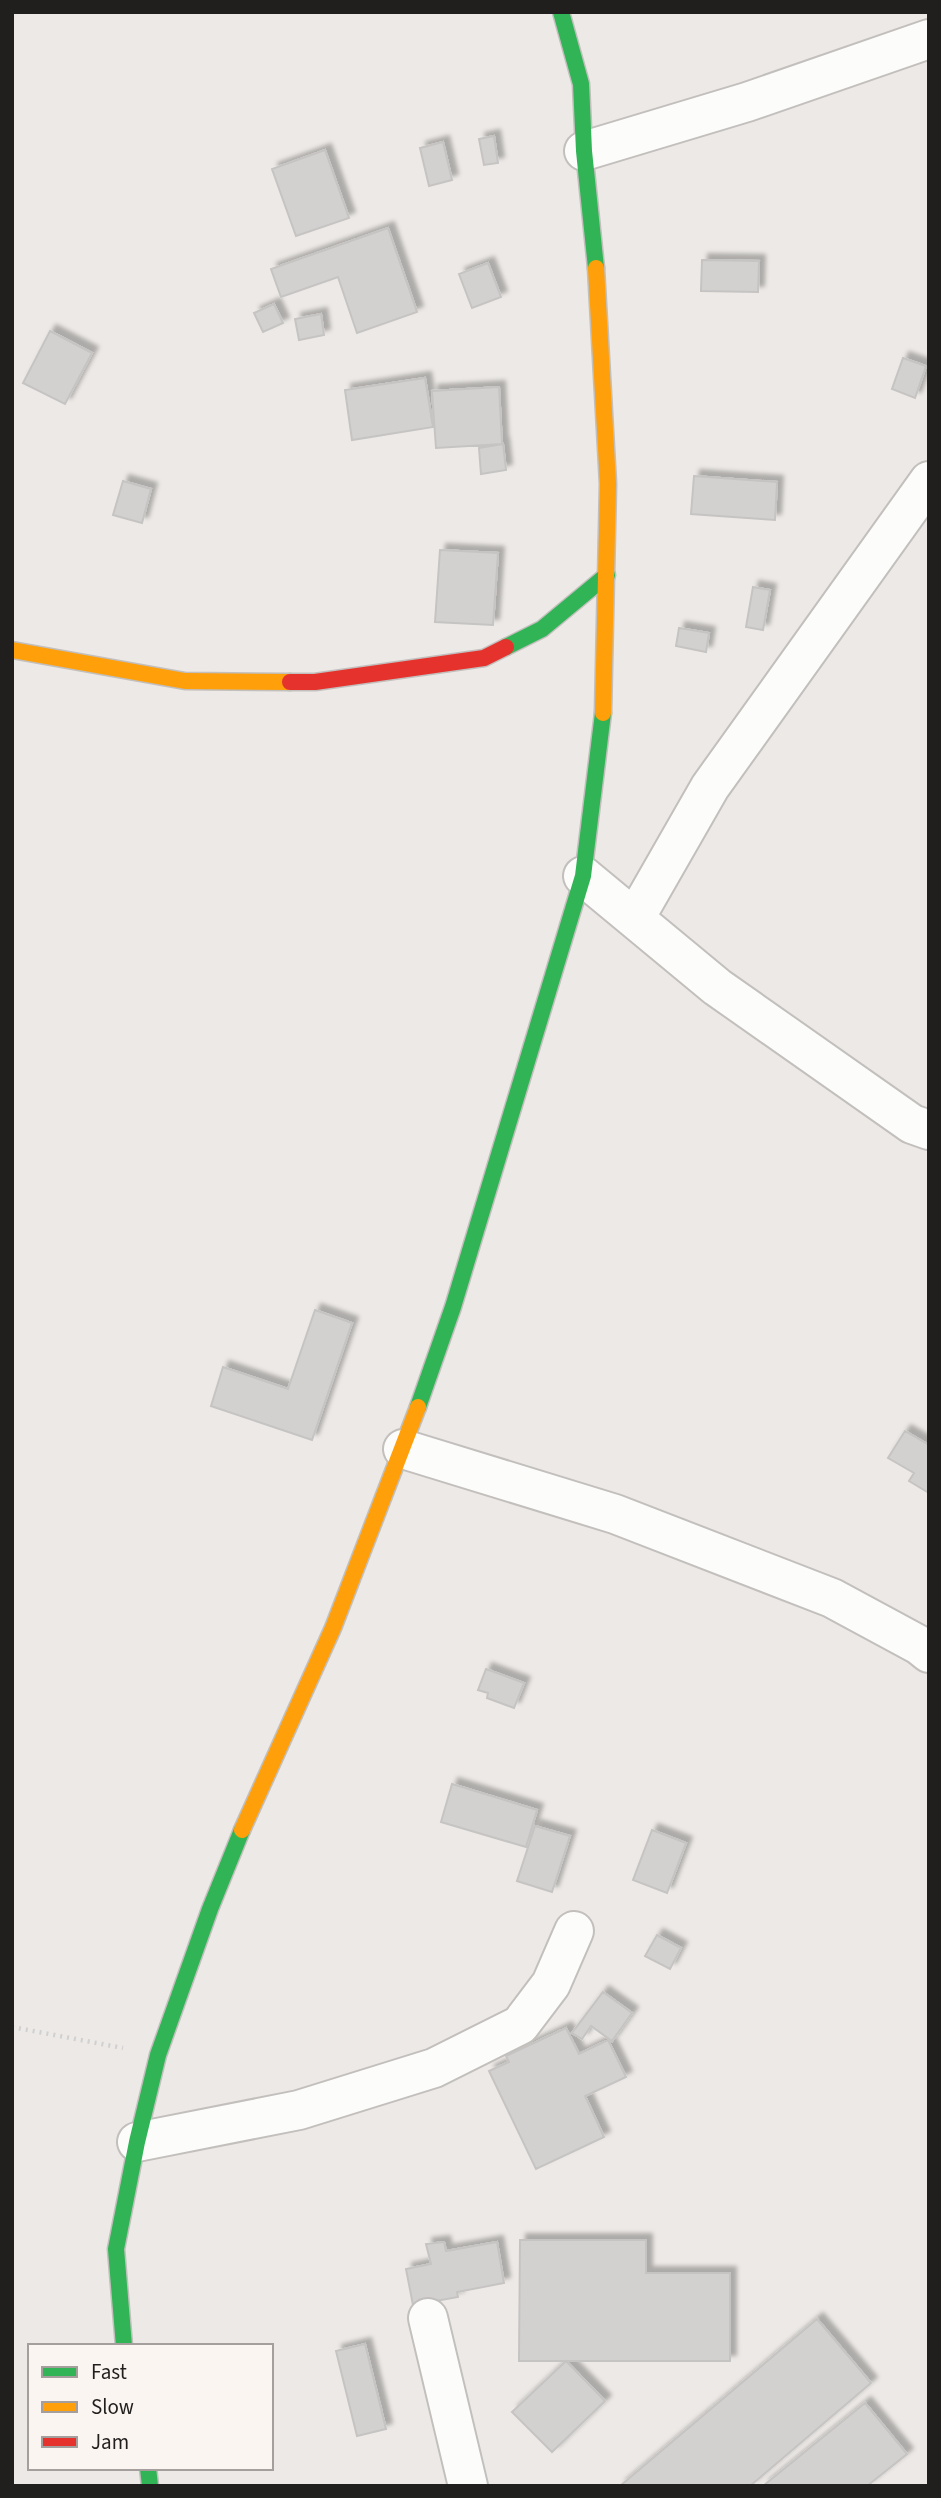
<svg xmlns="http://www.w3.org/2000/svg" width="941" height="2498" viewBox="0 0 941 2498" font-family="'Source Sans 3',sans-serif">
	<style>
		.building { fill: #d3d1d0; stroke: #c6c4c3; stroke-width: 2; filter: url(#shadow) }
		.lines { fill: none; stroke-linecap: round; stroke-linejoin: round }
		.street-casing { stroke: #c2bfbd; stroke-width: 42 }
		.fast-casing { stroke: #c2bfbd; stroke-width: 19 }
		.slow-casing { stroke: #c2bfbd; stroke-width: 19 }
		.jam-casing { stroke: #c2bfbd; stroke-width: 19 }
		.path { stroke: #d1d0d0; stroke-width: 4.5; stroke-dasharray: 2 5; stroke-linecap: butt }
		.street { stroke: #fcfcfb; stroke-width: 38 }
		.fast { stroke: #30b455; stroke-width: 16 }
		.slow { stroke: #ff9f0a; stroke-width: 16 }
		.jam { stroke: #e5322d; stroke-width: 16 }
	</style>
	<defs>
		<filter id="shadow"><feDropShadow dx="6" dy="-6" stdDeviation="2" flood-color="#0004"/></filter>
	</defs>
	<rect width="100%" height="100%" fill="#ece9e6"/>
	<path class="building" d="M494,136L498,163L484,165L479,139Z
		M443,142L452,180L429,186L420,148Z
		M325,150L349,218L296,236L272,169Z
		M388,228L417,312L357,333L338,277L281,297L271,269Z
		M702,260L759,261L758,292L701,291Z
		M488,263L501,297L472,308L459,274Z
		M274,304L283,323L263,332L254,313Z
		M321,314L324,335L299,340L295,319Z
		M50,331L92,353L65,404L23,383Z
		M903,358L926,366L915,398L892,389Z
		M425,378L433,427L352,440L345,390Z
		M499,387L502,444L436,448L432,391Z
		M503,444L506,470L481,474L479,448Z
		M694,476L777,482L775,520L691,514Z
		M123,481L151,489L142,523L113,515Z
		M440,550L498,553L493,625L435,622Z
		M753,587L770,590L763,630L746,627Z
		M679,628L709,633L706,652L676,646Z
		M315,1310L352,1323L312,1440L211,1406L223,1367L288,1389Z
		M905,1431L929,1445V1493L909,1481L914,1473L888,1458Z
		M486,1669L524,1683L514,1708L487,1698L488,1693L478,1690Z
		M452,1784L537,1810L526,1847L441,1822Z
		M535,1826L570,1836L552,1892L517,1881Z
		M652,1830L686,1843L667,1893L633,1880Z
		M657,1935L681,1948L670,1969L645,1956Z
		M603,1992L632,2013L612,2041L591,2026L582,2039L572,2033Z
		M566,2028L579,2054L608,2040L626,2077L585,2096L604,2137L536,2169L489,2071L509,2062L506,2056Z
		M520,2240H646V2273H730V2361H519Z
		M444,2242L446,2251L497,2242L504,2283L457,2292L458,2297L413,2305L406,2269L431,2264L426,2244Z
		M817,2319L871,2383L750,2486H620Z
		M365,2344L386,2429L357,2436L336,2351Z
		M566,2361L605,2401L552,2452L512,2412Z
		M865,2403L907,2454L867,2486H763Z"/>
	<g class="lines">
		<g class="street-casing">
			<path id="street" d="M584,151L747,102L929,39
				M583,876L717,987L912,1124L929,1130
				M635,918L710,787L929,481
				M403,1449L615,1514L832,1598L919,1645L929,1653
				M137,2142L299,2110L434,2068L520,2025L551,1984L574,1931
				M428,2318L468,2486"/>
		</g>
		<g class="fast-casing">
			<path id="fast" d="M561,12L581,84L584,151L596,268
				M506,647L542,629L607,575
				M418,1407L453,1307L583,876L603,713
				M124,2346L116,2249L137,2142L158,2055L210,1909L242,1830
				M148,2468L150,2486"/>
		</g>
		<g class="slow-casing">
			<path id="slow" d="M596,268L608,484L603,713
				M12,650L185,681L290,682
				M242,1830L333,1628L418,1407"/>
		</g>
		<g class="jam-casing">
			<path id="jam" d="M290,682H315L484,658L506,647"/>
		</g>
		<path class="path" d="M12,2027L123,2048"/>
		<use href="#street" class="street"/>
		<use href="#fast" class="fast"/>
		<use href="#slow" class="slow"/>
		<use href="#jam" class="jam"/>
	</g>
	<rect width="941" height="2498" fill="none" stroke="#211f1e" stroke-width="28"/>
	<rect x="28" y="2344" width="245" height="126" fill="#fbf5f2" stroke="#a49f9d" stroke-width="2"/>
	<rect x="42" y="2367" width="35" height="10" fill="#30b455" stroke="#a49f9d" stroke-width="2"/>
	<text x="91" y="2379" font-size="21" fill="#211f1e">Fast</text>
	<rect x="42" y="2402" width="35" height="10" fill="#ff9f0a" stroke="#a49f9d" stroke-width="2"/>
	<text x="91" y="2414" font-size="21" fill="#211f1e">Slow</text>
	<rect x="42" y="2437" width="35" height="10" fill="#e5322d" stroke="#a49f9d" stroke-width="2"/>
	<text x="91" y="2449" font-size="21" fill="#211f1e">Jam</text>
</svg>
